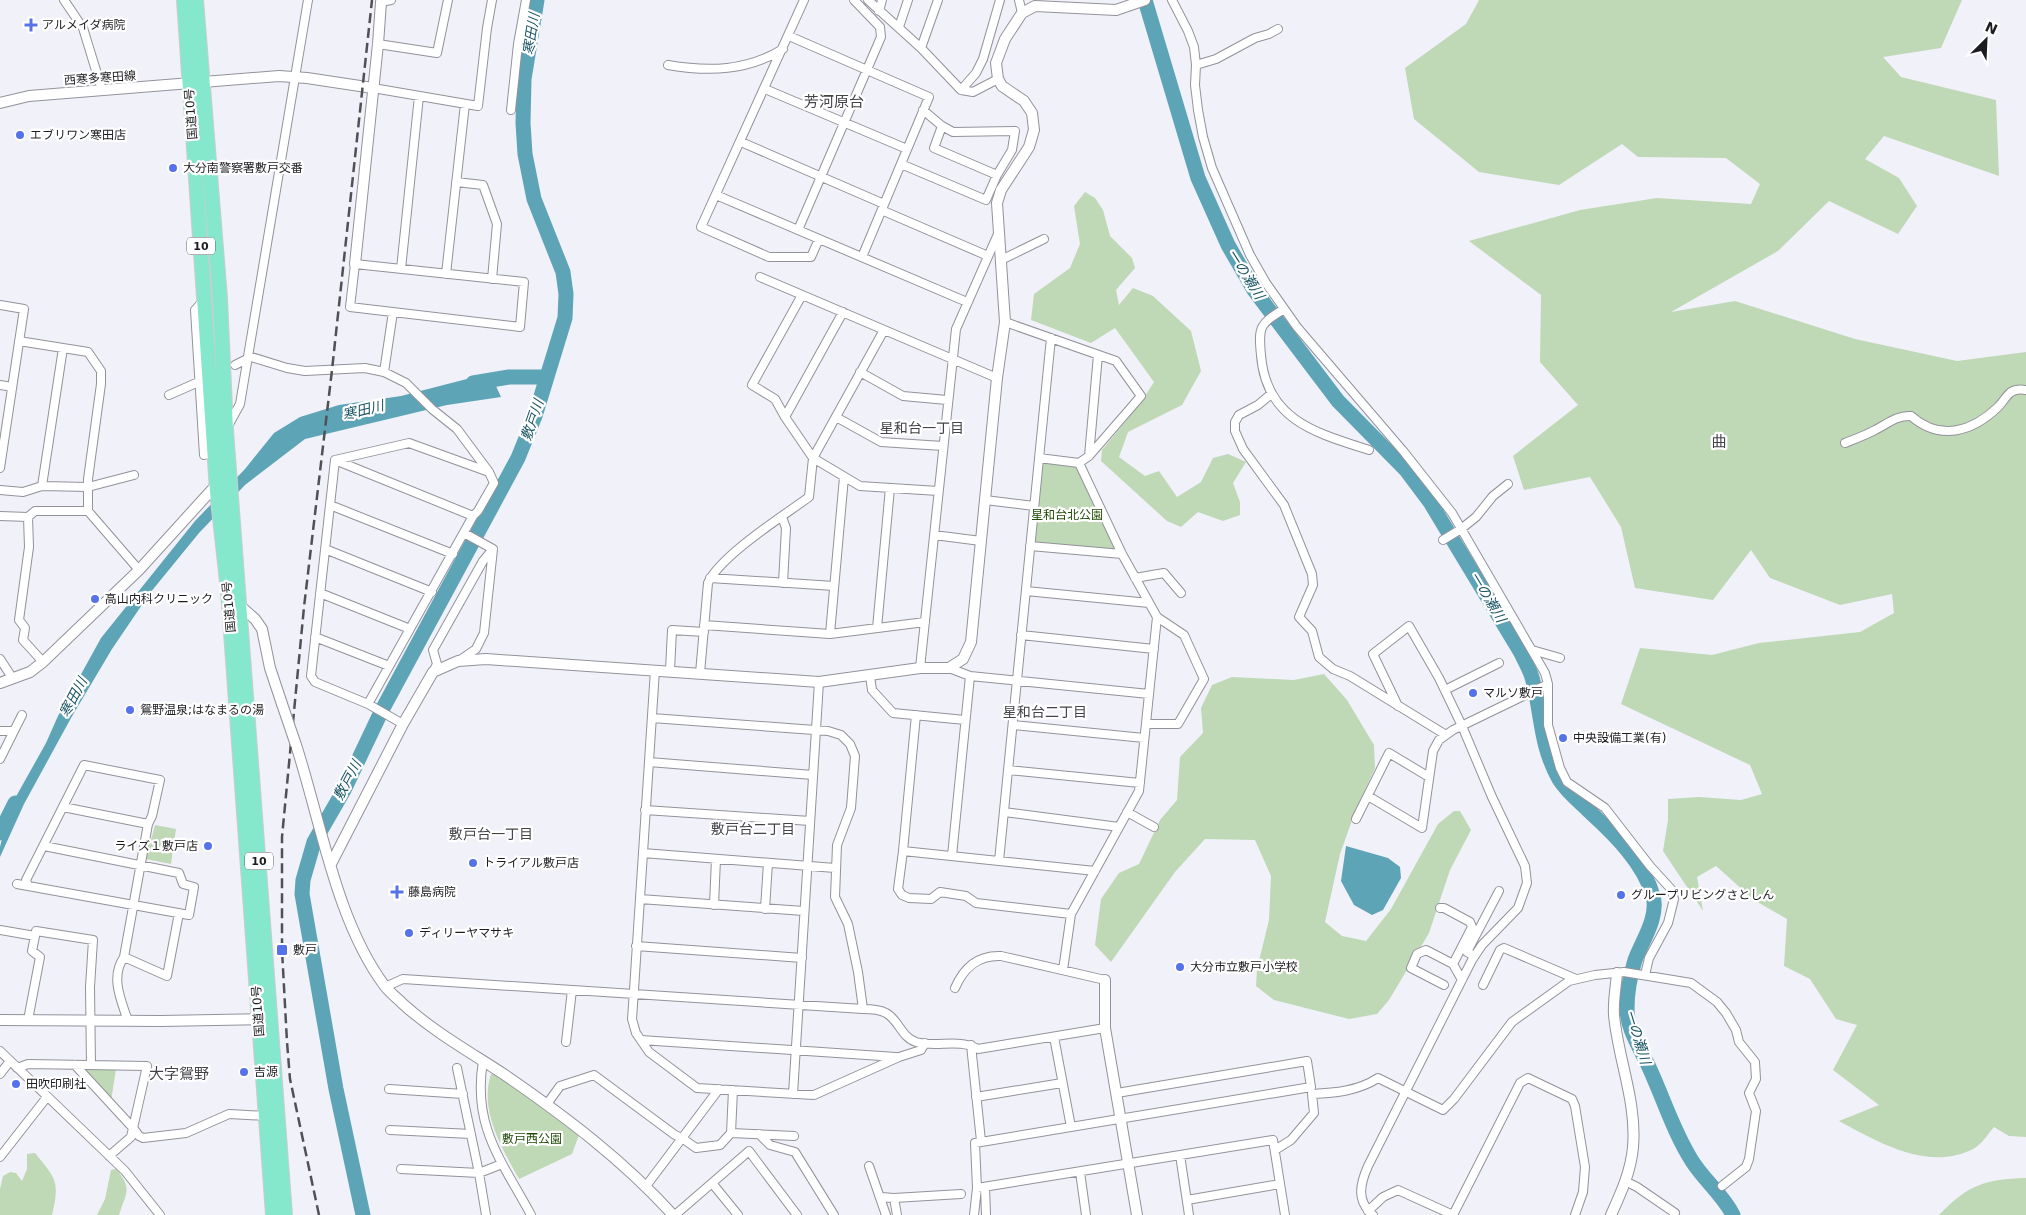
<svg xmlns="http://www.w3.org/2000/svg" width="2026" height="1215" viewBox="0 0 2026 1215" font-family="'DejaVu Sans','Noto Sans JP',sans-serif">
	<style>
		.green { fill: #bfd8b6 }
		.water { fill: #5ea4b7 }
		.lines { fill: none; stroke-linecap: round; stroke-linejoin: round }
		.river { stroke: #5ea4b7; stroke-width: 15 }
		.street-casing { stroke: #92929b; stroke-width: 10 }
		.secondary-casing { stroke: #92929b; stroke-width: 12 }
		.highway-casing { stroke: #cdcdce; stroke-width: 16 }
		.street { stroke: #fff; stroke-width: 8 }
		.secondary { stroke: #fff; stroke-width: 10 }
		.highway { stroke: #85e7cb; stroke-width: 14 }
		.rail { stroke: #505055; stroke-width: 2.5; stroke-dasharray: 10 5; stroke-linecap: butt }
		.secondary-bridge-casing { stroke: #92929b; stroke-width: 12; stroke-linecap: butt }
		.secondary-bridge { stroke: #fff; stroke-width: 10 }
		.poi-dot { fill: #5672e8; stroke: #fff; stroke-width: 2 }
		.labels { text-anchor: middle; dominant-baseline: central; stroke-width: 4.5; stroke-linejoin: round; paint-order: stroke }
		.shield { fill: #fff; stroke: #616164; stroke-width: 1 }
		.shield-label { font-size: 11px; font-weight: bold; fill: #1d1d21 }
		.poi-label { font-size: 12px; fill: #1d1d21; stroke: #fff; text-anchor: start }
		.street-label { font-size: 12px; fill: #1d1d21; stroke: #fff }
		.park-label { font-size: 12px; fill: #224d09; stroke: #fff }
		.water-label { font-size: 14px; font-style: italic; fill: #185462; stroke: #fff }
		.neighbourhood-label { font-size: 14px; fill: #43434a; stroke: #fff }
		.quarter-label { font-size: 15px; fill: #43434a; stroke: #fff }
	</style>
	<rect width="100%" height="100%" fill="#f1f1fa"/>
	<path class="green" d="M1479,0H1962L1941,48L1883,57L1901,77L1996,100L1999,176L1884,136L1865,159L1899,178L1917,206L1898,234L1829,201L1778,251L1671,312L1735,301L1855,339L1957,361L2026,352V1137L2009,1136L1994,1127C1988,1134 1981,1145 1973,1149C1928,1172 1878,1142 1839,1121L1879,1105L1833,1070L1857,1025L1836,1019L1810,979L1784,966L1787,919L1754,900L1716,866L1697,877L1703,911L1663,851L1668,820V799L1699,797L1741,800L1762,794L1750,765L1621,704L1640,648L1712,655L1759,643L1860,632L1894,613L1892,594L1840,605L1770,578L1751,550L1713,600L1635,588L1621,527L1590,477L1524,490L1513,456L1578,405L1540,362L1541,295L1469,241L1580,210L1657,198L1751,204L1760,184L1726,158L1638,157L1622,144L1559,185L1479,172L1414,119L1405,68L1466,24Z
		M1085,192L1095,198L1103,210L1110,236L1132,258L1135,268L1116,290L1119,305L1133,288L1153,296L1191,331L1201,371L1182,405L1128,432L1119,457L1145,476L1159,471L1177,497L1201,482L1213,458L1228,454L1246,462L1233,483L1240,502V515L1223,521L1198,512L1181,527L1167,521L1101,461L1102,450L1140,404L1154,382L1115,328L1091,343L1031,320L1034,294L1070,268L1080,244L1074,206Z
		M1045,463L1073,466L1077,469L1114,547L1112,550L1037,543L1035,540L1042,466Z
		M1324,674L1347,700L1374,745L1375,768L1356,809L1340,854L1325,922L1342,936L1366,941L1391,909L1438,824L1454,811H1460L1471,830L1450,870L1429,933L1389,1000L1377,1014L1349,1019L1274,1000L1256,986L1257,969L1269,920L1271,876L1255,840L1205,839L1175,872L1111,962L1095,945L1101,899L1119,873L1139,864L1160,820L1177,800L1180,757L1203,733L1201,708L1212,685L1232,677L1294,680Z
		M155,825L176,829L171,864L146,859Z
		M84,1068L116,1069L111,1101L82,1071Z
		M491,1074L498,1075L579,1135L572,1154L519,1179C502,1148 479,1111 491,1074Z
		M35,1153C56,1179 60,1181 52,1215H0V1189L3,1176L10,1172L16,1173L22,1181L27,1169V1154Z
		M116,1169C133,1189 126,1192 119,1215H97L105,1199L111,1170Z
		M2026,1178V1215H1939C1968,1185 1985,1179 2026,1178Z"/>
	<path class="water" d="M490,373L501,397L447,405L305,439L245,485L199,533L150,593L112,649L71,718L24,804L0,857V847L8,813L13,802L46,743L58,716L101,638L195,521L245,469L274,433L300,417L339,405L401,396Z
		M1346,846L1388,858L1400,867L1401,878L1383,910L1372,915L1354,905L1341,881Z"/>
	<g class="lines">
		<path class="river" d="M1145,0L1198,178L1228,245L1254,290L1338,401L1406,470L1430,502L1521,653C1525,662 1531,671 1533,681C1542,716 1540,745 1559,779C1567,792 1579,801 1590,812C1614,834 1644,863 1653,896C1659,917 1642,941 1635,960C1630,976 1627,992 1627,1009C1627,1028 1640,1048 1648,1065C1663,1097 1673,1131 1692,1161C1704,1180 1723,1195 1733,1215
			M473,383L509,377H547
			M0,833L15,803
			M363,1215L336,1089L302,894L303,880L314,842L344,790L382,710L518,458L535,416L565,318L566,294L563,272L534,199L525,154L523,123L524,79L537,0"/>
		<g class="street-casing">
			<path id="street" d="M64,0L83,28L102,90
				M381,0V2L391,0
				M804,0L701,227L769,257H811L819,239
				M868,0L921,48L961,90L973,92L998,79
				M1019,0L1022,13
				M1172,0L1188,31L1194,47L1196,65L1195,85L1198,110L1203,137L1212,168L1250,255L1266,283L1297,327L1404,452L1452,513L1545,673L1548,684V725L1560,768L1567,782L1605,808L1650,866L1671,889L1674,899L1668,923L1649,958L1645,975
				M879,11L882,0
				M899,27L908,0
				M789,36L929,97L862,257
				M378,44L437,53L448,0
				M921,48L938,0
				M668,65C709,72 747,71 783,49
				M1196,65L1216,59L1255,38L1269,34L1278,29
				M373,88L478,106L487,28L492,0
				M765,89L907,149
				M961,90L976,73L983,59L1000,0
				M511,110L518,44L526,0
				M942,126L934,148L997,175
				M741,142L884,204
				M901,164L986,200L997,175L1012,150L1015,131L953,132L942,126L923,110
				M456,182L483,185L497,224L492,279
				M716,195L967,302
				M886,212L988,256
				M798,230L881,37L880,27L854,0
				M1001,260L1044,239
				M355,264L524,282L520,327L350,307Z
				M401,269L419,96
				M446,274L465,104
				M760,277L997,378
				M204,300L195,310L204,455L216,452
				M0,305L24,309L0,468
				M1284,309C1260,324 1258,326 1261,355C1266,420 1316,433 1369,450
				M1005,322L1116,361L1141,396L1089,456L1079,463L1039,458
				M884,330L813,458L860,486L938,491
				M19,341L88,352L101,371V384L88,479V511
				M248,356L287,368L305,371L365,368L384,372L406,383L432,409L457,429L489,472
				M235,365L247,359
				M384,372L393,312
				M860,372L903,396L947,400
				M0,385L12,387
				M1271,394L1258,405L1239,415L1235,422V431L1243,449L1284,505L1312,574L1313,585L1299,617L1312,631L1319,657L1333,669L1350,676L1446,735
				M169,395L203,380
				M785,417L843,312
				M836,417L881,442L943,446
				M228,426L240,404L308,0
				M1845,443C1855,439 1866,435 1875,430C1887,424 1897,415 1911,416C1941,442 1973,431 1998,407C2003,402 2006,396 2011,392C2016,389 2021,389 2026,390
				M1089,456L1098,355
				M335,460L409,443L489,472L494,483L478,511L473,516L368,704
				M335,460L311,676L315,682L368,704L403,724
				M335,460L473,516
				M1079,463L1122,554L1157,617L1184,635L1204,679L1178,724H1146
				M42,486L63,348
				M0,490L23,492L42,486L88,487L134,475
				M985,500L1034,506
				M330,505L453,554
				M0,516L28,517L35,511H88L139,570
				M28,517L29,547L19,620L25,628L23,640L43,662
				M782,517L786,528L783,583
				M934,535L981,541
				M1443,540L1461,529L1476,517L1493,496L1508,484
				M1030,546L1122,554
				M325,549L432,592
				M710,578L834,586
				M1135,578L1164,573L1181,593
				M1026,591L1149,603
				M320,593L410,629
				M704,625L830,634L925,622
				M877,628L890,488
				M830,634L844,477
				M1021,635L1154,649
				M315,637L389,666
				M1532,650L1560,658
				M0,659L13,679
				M460,660L476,649L484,633L493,549L464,533
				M920,668L956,329L998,234
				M949,668L970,676L1149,694
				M655,670L633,1005L632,1019L636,1033L649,1052L697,1088L814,1095L899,1057L921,1050L925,1043
				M670,670L672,630L704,632
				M433,672L437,664L433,650L483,561L493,549
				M700,673L708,583C720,556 783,516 809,497L813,458L785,417L775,399L752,385L802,295
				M870,676L872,690L893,713L965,720
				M1445,690L1499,663
				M916,715L903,851L898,889L902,895L909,898L931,899L940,892L966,896L976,903L1071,914
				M652,718L828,731L841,735L850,744L855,756L851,808L837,845L835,897L848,924L858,972L863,1009
				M1013,725L1144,738
				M0,731H14
				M0,759L22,715
				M649,762L813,775
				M1008,770L1140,783
				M1368,796L1422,828L1433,751L1439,740L1453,730L1548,684
				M63,807L148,824
				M645,810L810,821
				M1004,812L1119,827
				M1127,812L1154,827
				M1356,819L1389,753L1429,777
				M903,851L1095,871
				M643,853L835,868
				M952,856L970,676
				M999,861L1051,338
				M17,884L189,915L194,887L183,884L179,873L44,846
				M28,886L26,880L84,765L160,780L152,816L148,824L124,957C110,977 121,1000 128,1021
				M640,899L804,911
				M714,905L716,859
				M1440,908H1444L1470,922L1472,927L1453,964
				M765,909L768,863
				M0,930L35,936
				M636,946L802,958
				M1474,956L1467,952L1499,891
				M124,957L167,976L179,913
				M1063,970L1071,914L1139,791L1157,617
				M1444,985L1411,968L1417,954L1426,950L1453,964L1462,980
				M1483,985L1500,950L1504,948L1576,979
				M385,987L403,979L863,1009C870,1009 879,1009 886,1013C899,1020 901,1037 916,1042C937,1048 958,1038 978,1049L1105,1028
				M955,988C964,967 978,955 1001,956L1105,980
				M28,1020L40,957L32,951L36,931L93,940L90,987L91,1065
				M1054,1037L1071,1127
				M641,1040L896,1057
				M566,1042L572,990
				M971,1045L981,1141
				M0,1051L125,1171L160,1215
				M483,1061C472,1127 502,1161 531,1215
				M75,1065L134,1129L139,1136L143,1138L186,1133L229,1114L266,1116
				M17,1068L28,1064L147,1066L131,1137L109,1156
				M457,1068L479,1173L502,1164
				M0,1074L10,1061
				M389,1089L463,1094
				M793,1094L819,682
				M976,1097L1062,1083
				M547,1104L560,1086L594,1075L675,1135L682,1138L696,1148L720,1145L731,1133L733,1090
				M390,1130L471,1134
				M731,1133L794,1136
				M759,1134L770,1145L795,1152L834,1215
				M1275,1150L1291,1140L1314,1113L1312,1094C1335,1093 1358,1091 1378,1078L1443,1110L1454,1099L1512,1022L1569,981L1595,975L1624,972L1691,983L1717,1002L1726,1013L1736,1030L1739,1042L1755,1062L1756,1079L1749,1093L1756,1111L1749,1159L1746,1167L1722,1186
				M1180,1155L1189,1215
				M0,1157L47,1097
				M869,1166L886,1215
				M401,1169L479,1173L486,1215
				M1080,1172L1086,1215
				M1625,1181L1637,1187L1675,1213L1674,1215
				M712,1183L738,1215
				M646,1186L719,1089
				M985,1187L986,1215
				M977,1188L1273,1140L1285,1215
				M881,1197L894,1198L897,1215
				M894,1198L961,1194
				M1187,1200L1280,1184
				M1368,1211L1383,1197L1398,1190L1453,1215L1520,1083L1528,1078L1572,1099L1575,1106L1585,1167L1583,1192L1575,1215
				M675,1215L749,1151L797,1215
				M974,1215L977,1188L975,1143L1311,1087L1307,1061L1117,1093
				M1373,1215C1356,1201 1360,1184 1368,1166L1472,960L1482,945L1518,908L1527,883L1525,866L1492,797L1462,726L1439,678L1409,626L1373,654L1398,706"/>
		</g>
		<g class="secondary-casing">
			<path id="secondary" d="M0,103L29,96L279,76L307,78L373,88
				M355,264L378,44L381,2
				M238,604L255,619L262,629L270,668L282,704
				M0,683L30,672L43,662L139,570L218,483
				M296,745C321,822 336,920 384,985C389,992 397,998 403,1004C434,1032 470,1052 505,1075C566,1117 623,1160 673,1215
				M331,864L403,724L433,672L458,661L486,659L819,682L920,668H949L963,659L971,642L997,378L1005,322L997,203L1001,190L1029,147L1034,130L1032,113L1024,101L1002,86L998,79L996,63L1005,39L1022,13L1035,6L1116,10L1145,0
				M1105,980V1028L1137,1215
				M0,1020L161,1021L264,1019
				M1611,1215C1621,1193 1631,1171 1633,1147C1637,1102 1618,1059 1614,1015C1613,1001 1616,987 1617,973"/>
		</g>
		<g class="highway-casing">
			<path id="highway" d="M184,0L217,491L228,591L273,1215
				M196,0L220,298L226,430L285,1215"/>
		</g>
		<use href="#street" class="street"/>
		<use href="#secondary" class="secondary"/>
		<use href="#highway" class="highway"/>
		<path class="rail" d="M319,1215L290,1079L287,1042L282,950V837L304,607L332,370L372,0"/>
		<g class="secondary-bridge-casing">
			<path id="secondary-bridge" d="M282,704L296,745"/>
		</g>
		<use href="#secondary-bridge" class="secondary-bridge"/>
	</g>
	<g class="poi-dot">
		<path d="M28.5 17.5h5v5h5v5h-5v5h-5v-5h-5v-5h5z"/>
		<circle cx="20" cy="135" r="5"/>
		<circle cx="173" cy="168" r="5"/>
		<circle cx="95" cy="599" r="5"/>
		<circle cx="1473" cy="693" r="5"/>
		<circle cx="130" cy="710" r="5"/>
		<circle cx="1563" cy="738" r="5"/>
		<circle cx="208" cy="846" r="5"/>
		<circle cx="473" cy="863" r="5"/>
		<path d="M394.5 884.5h5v5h5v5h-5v5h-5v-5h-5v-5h5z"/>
		<circle cx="1621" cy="895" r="5"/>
		<circle cx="409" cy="933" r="5"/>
		<rect x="276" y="944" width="12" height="12" rx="2.5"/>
		<circle cx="1180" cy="967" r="5"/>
		<circle cx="244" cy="1072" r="5"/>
		<circle cx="16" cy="1084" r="5"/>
	</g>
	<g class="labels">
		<g class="shield">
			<rect x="187" y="237.5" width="28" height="17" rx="4"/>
			<rect x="245" y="852.5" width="28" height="17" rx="4"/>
		</g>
		<g class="shield-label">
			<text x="201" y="246">10</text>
			<text x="259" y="861">10</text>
		</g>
		<g class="poi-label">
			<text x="42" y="25">アルメイダ病院</text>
			<text x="30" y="135">エブリワン寒田店</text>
			<text x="183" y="168">大分南警察署敷戸交番</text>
			<text x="105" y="599">高山内科クリニック</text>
			<text x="1483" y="693">マルソ敷戸</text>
			<text x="140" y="710">鴛野温泉;はなまるの湯</text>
			<text x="1573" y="738">中央設備工業(有)</text>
			<text x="198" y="846" text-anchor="end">ライズ１敷戸店</text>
			<text x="483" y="863">トライアル敷戸店</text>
			<text x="408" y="892">藤島病院</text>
			<text x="1631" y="895">グループリビングさとしん</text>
			<text x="419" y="933">ディリーヤマサキ</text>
			<text x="293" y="950">敷戸</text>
			<text x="1190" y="967">大分市立敷戸小学校</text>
			<text x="254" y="1072">吉源</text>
			<text x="26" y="1084">田吹印刷社</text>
		</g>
		<g class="street-label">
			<text transform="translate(100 78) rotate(-4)">西寒多寒田線</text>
			<text transform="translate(191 114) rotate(-94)">国道10号</text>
			<text transform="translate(229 607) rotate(-95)">国道10号</text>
			<text transform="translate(258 1011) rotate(-94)">国道10号</text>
		</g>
		<g class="park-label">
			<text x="1067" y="515">星和台北公園</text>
			<text x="532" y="1139">敷戸西公園</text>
		</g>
		<g class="water-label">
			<text transform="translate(531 34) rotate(-81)">寒田川</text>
			<text transform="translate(1246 274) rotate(58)">一の瀬川</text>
			<text transform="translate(363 410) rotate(-14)">寒田川</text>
			<text transform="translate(532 420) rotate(-71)">敷戸川</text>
			<text transform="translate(1488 597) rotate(59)">一の瀬川</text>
			<text transform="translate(73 697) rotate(-62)">寒田川</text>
			<text transform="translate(347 780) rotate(-62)">敷戸川</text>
			<text transform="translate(1638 1037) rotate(73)">一の瀬川</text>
		</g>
		<g class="neighbourhood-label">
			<text x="922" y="428">星和台一丁目</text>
			<text x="1045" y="712">星和台二丁目</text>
			<text x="753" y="829">敷戸台二丁目</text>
			<text x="491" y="834">敷戸台一丁目</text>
		</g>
		<g class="quarter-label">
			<text x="834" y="102">芳河原台</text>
			<text x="1719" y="442">曲</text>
			<text x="179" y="1074">大字鴛野</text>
		</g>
	</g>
	<g transform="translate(1986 40) rotate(24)" stroke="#ffffff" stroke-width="4" paint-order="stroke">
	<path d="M0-4L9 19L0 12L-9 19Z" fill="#1d1d21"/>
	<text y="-8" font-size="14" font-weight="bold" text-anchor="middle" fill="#1d1d21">N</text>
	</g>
</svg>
